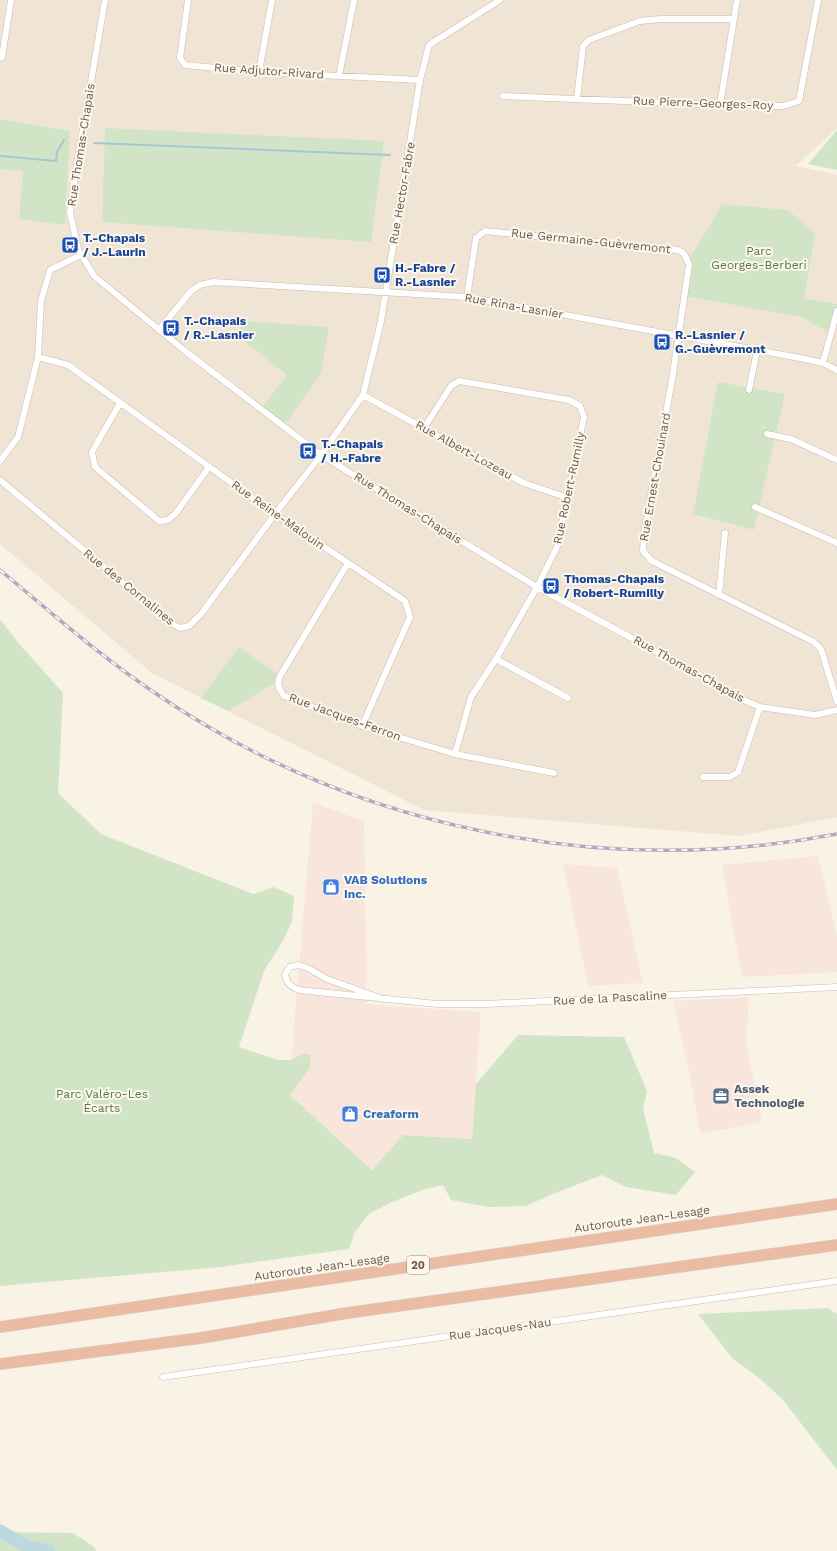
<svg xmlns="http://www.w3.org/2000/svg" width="837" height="1551" viewBox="0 0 837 1551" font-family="'Work Sans',sans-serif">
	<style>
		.residential { fill: #f0e5d5 }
		.commercial { fill: #f8e5db }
		.green { fill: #d1e5c6 }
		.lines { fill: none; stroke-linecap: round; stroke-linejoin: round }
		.stream { stroke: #a4c8d1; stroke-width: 2 }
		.river { stroke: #bdd9e0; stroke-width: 13 }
		.minor-casing { stroke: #c9bbad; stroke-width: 7 }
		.motorway-casing { stroke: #d7d1cd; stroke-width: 12 }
		.minor { stroke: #fff; stroke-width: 6 }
		.motorway { stroke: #ecbba4; stroke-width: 11 }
		.rail-casing { stroke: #b6a6c1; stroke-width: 3.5 }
		.rail { stroke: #fcf7ec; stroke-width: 2; stroke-dasharray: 6; stroke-linecap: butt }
		.labels { text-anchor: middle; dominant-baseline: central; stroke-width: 4; stroke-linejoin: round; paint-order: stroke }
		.shield { fill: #fcf7ec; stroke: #998a7d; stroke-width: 1 }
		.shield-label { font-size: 11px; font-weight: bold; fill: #6f5b4e }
		.street-label { font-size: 12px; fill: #6f5b4e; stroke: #fcf7ec }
		.transit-label { font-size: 12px; font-weight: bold; fill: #164399; stroke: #fcf7ec; text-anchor: start }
		.park-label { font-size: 12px; fill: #56794b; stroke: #fcf7ec }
		.shop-label { font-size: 12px; font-weight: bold; fill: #366cbe; stroke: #fcf7ec; text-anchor: start }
		.service-label { font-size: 12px; font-weight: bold; fill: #4e5e75; stroke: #fcf7ec; text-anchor: start }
	</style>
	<rect width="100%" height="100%" fill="#f9f3e6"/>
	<path class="residential" d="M0,0H837V128L796,166L837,175V817L739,836L424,810L152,673L0,544Z"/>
	<path class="commercial" d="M313,803L364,821L367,1004L481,1012L472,1139L403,1135L373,1170L290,1095L310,1068L311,1055L303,1053L292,1060L296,1002Z
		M818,856L837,936V972L742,977L722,865Z
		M563,864L617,868L643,983L588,986Z
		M749,997L746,1042L762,1122L700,1134L690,1076L673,1001Z"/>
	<path class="green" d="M0,119L70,131L65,225L19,219L23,171L0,169Z
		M105,128L384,141L371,242L102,222Z
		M837,130V170L808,164Z
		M722,204L788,210L815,234L804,298L837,304V311L831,334L802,317L683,296L686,281V257L692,255Z
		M242,321L329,327L321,374L284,426L261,409L287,375L239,337Z
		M718,382L785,394L754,530L693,514Z
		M0,619L16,640L63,693L58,793L101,834L253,894L274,887L294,896L292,922L283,941L264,971L239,1047L278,1060H292L303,1053L311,1055L310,1068L290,1095L372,1170L403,1135L472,1139L476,1084L518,1035L624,1037L647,1091L643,1109L654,1153L676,1158L695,1172L676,1195L626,1187L602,1175L550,1195L526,1206L488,1207L451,1200L443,1185L422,1190L390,1203L369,1214L355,1232L349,1249L221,1267L0,1286Z
		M239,647L280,676L278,681L228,711L201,698Z
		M828,1308L837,1314V1470L783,1400L759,1378L732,1358L698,1314Z
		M0,1529L7,1532L73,1533L93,1546L97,1551H0Z"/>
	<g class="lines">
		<path class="stream" d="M94,143L390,155
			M0,156L56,161L57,152L64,140"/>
		<path class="river" d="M0,1531L26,1546L49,1551"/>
		<g class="minor-casing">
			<path id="minor" d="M105,0L75,175L70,212L78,249L94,276L185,351L321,455L537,587L700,675L727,693L760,707L815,715L837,710
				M188,0L180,58L185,65L259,72L420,80
				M0,58L2,57L11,0
				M259,72L272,0
				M339,76L354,0
				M503,96L720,105L783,106L799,101L818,0
				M577,99L583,46L589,40L640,21L661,19H733
				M720,105L737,0
				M467,297L476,238L485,231L678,250C685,253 686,257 689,265L672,380L644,534L643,551L652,561L814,642L821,649L837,701
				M159,330L191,291L200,285L213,282L467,297L800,358L823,363L837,370
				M38,357L68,365L275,514L405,601L410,617L362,726
				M823,363L837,311
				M749,390L757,351
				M363,395L524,483L568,498
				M120,403L92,452L95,467L159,521L168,520L176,513L209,467
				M424,428L451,386L459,381L569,400L580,406L584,417L557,547L537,587L496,659L471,697L455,754
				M767,434L791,439L837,460
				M0,461L18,437L38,357L41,301L50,270L81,255
				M0,480L171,623L180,628L189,626L201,614L275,514L321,455L363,395L381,321L420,80L429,45L500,0
				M755,507L837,543
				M348,563L280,676C276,684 279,689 284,696L362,726L455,754L554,773
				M719,595L725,533
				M496,659L568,698
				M703,777H730L738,772L760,707
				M383,999L327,979L308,968L298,965L290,967L285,974C287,984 290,986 299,990L437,1004H486L837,987
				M163,1377L837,1281"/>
		</g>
		<g class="motorway-casing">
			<path id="motorway" d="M0,1327L837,1204
				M0,1364L201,1338L347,1313L837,1245"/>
		</g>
		<use href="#minor" class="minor"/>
		<use href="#motorway" class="motorway"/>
		<g class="rail-casing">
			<path id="rail" d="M0,570C52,613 102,658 158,695C355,829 604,879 837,834"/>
		</g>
		<use href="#rail" class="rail"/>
	</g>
	<defs>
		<g id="bus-square" transform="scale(0.9)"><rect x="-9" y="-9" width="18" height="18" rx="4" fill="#1a4fb4" stroke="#fcf7ec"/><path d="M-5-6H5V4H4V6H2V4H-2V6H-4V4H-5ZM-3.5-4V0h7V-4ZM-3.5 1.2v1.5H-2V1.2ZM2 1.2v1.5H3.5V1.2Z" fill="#fff"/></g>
		<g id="shop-square" transform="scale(0.9)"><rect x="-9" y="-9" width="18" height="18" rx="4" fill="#3f7fe0" stroke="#fcf7ec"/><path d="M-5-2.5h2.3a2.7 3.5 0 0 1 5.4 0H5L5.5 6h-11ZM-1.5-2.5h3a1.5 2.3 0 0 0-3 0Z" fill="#fff"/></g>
		<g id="office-square" transform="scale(0.9)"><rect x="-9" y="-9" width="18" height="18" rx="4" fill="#5c6f8a" stroke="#fcf7ec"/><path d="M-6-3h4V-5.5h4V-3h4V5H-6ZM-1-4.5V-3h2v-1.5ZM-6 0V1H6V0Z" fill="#fff"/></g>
	</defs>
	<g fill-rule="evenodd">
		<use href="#bus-square" x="70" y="245"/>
		<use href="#bus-square" x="382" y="275"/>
		<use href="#bus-square" x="171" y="328"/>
		<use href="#bus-square" x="662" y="342"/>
		<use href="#bus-square" x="308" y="451"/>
		<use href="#bus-square" x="551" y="586"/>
		<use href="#shop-square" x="331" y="887"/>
		<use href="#office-square" x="721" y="1096"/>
		<use href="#shop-square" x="350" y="1114"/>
	</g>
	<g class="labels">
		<rect class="shield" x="407" y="1256" width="22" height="18" rx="3"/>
		<g class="shield-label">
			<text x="418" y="1265">20</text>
		</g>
		<g class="street-label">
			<text transform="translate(269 71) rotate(4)">Rue Adjutor-Rivard</text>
			<text transform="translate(703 103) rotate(2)">Rue Pierre-Georges-Roy</text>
			<text transform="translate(81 145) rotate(-81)">Rue Thomas-Chapais</text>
			<text transform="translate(402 193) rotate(-80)">Rue Hector-Fabre</text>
			<text transform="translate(591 241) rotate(6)">Rue Germaine-Guèvremont</text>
			<text transform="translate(514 306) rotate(10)">Rue Rina-Lasnier</text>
			<text transform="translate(464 450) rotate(29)">Rue Albert-Lozeau</text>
			<text transform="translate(655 477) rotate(-80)">Rue Ernest-Chouinard</text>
			<text transform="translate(569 488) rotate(-78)">Rue Robert-Rumilly</text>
			<text transform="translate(408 508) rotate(32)">Rue Thomas-Chapais</text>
			<text transform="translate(278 515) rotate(35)">Rue Reine-Malouin</text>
			<text transform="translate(129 587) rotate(39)">Rue des Cornalines</text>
			<text transform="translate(689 669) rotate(29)">Rue Thomas-Chapais</text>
			<text transform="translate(345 717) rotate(20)">Rue Jacques-Ferron</text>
			<text transform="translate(610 998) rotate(-3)">Rue de la Pascaline</text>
			<text transform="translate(642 1219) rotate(-8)">Autoroute Jean-Lesage</text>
			<text transform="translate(322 1267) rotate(-8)">Autoroute Jean-Lesage</text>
			<text transform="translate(500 1329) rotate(-8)">Rue Jacques-Nau</text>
		</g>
		<g class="transit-label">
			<text x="83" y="238">T.-Chapais<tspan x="83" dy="14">/ J.-Laurin</tspan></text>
			<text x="395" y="268">H.-Fabre /<tspan x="395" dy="14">R.-Lasnier</tspan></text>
			<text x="184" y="321">T.-Chapais<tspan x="184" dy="14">/ R.-Lasnier</tspan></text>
			<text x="675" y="335">R.-Lasnier /<tspan x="675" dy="14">G.-Guèvremont</tspan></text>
			<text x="321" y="444">T.-Chapais<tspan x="321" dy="14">/ H.-Fabre</tspan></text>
			<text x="564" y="579">Thomas-Chapais<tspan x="564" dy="14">/ Robert-Rumilly</tspan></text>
		</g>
		<g class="park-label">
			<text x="759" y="251">Parc<tspan x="759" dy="14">Georges-Berberi</tspan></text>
			<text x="102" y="1094">Parc Valéro-Les<tspan x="102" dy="14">Écarts</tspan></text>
		</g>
		<g class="shop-label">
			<text x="344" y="880">VAB Solutions<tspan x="344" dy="14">Inc.</tspan></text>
			<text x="363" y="1114">Creaform</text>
		</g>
		<g class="service-label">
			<text x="734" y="1089">Assek<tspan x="734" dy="14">Technologie</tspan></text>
		</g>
	</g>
</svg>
